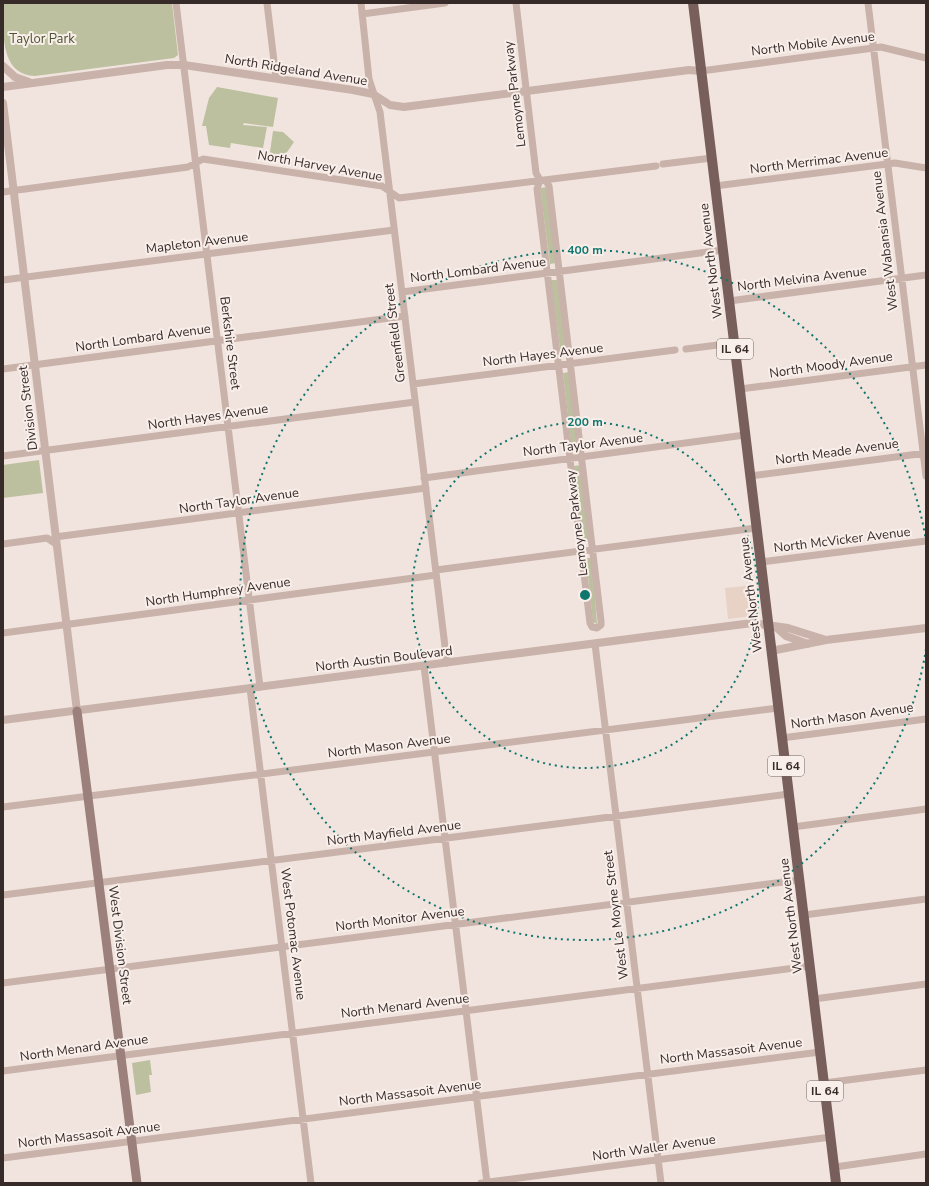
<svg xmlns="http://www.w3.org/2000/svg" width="929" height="1186" viewBox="0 0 929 1186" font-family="'Nunito Sans',sans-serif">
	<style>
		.green { fill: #bcc09f }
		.plaza { fill: #e8d2c6 }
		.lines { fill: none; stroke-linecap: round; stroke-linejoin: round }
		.minor { stroke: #c9b2aa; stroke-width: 7 }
		.tertiary { stroke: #c9b2aa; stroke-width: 8 }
		.secondary { stroke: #9c807c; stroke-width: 9 }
		.primary { stroke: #785f5b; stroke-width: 10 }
		.ring { fill: none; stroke: #0f766e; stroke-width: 2; stroke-dasharray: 2 4 }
		.labels { text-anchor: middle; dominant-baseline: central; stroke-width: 4; stroke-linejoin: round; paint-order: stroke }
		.shield { fill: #f9efea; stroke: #716663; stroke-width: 1 }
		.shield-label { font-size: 12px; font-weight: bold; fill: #372b29 }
		.park-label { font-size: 13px; fill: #4e542f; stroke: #f9efea }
		.street-label { font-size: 13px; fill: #372b29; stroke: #f9efea }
		.centre { fill: #0f766e; stroke: #f9efea; stroke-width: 2 }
		.ring-label { font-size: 12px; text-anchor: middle; font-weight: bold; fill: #0f766e; stroke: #f9efea; stroke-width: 4; stroke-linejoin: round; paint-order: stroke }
	</style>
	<rect width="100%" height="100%" fill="#f1e4de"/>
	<path class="green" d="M3,3H172L178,55L174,58L35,76C0,75 3,33 3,3Z
		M217,87L278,98L273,127L244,123L243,125L267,127L263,148L231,143L230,148L209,145L206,126H202L209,98Z
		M273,131L283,132L294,142L285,155L274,159L270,152Z
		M547,187L556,263L550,264L540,188Z
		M551,280H558L567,355L561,356Z
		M569,372L578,448L572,449L563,373Z
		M39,460L43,493L3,498V465Z
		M581,465L590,541L583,542L574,466Z
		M586,558H592L597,624L593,622Z
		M150,1060L152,1075H149L151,1092L136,1095L132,1063Z"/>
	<path class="plaza" d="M754,585L757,612L754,616L728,619L725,588Z"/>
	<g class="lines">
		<path class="minor" d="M176,3L260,687
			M267,3L276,78
			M361,3L369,79L380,112L447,663
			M516,3L536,173L540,180L546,181L549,186L601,621V625L597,628L592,627L590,623L537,189L540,180
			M868,3L926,476
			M362,14L445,3
			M701,71L881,47L926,58
			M663,164L712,158
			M715,186L895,163L926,168
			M3,192L188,167L203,159L382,186L399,198L656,166
			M3,280L394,230
			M402,292L723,250
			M729,301L926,275
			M686,349L734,343
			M3,369L405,316
			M413,384L675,350
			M740,389L926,365
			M3,456L415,402
			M750,476L926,453
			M424,478L745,435
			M55,537L426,488
			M3,544L47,538L56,544
			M761,562L926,541
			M436,570L756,528
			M3,633L436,575
			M595,644L661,1183
			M424,666L487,1183
			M250,688L311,1183
			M782,738L926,719
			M3,807L778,708
			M793,827L926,809
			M3,895L789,794
			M804,915L926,899
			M3,983L799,880
			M814,999L926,984
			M3,1071L810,966
			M824,1083L926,1070
			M3,1158L820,1052
			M835,1167L926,1154
			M481,1183L831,1137"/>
		<path class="tertiary" d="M3,66L15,77L29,82
			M3,87L167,65H184L353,90L373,94L390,105L404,107L689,70L701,71
			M3,103L77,711
			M777,628L786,636L808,644
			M771,651L826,640L926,628
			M3,720L752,623L788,628L826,640"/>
		<path class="secondary" d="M77,711L137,1183"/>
		<path class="primary" d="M693,3L836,1183"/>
	</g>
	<g class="ring">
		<circle cx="585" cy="595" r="173"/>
		<path d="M926 649A345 345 0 1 1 926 541"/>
	</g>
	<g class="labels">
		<g class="shield">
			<rect x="717" y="339" width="36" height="20" rx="3"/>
			<rect x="768" y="756" width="36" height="20" rx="3"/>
			<rect x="807" y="1081" width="36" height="20" rx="3"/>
		</g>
		<g class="shield-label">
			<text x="735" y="349">IL 64</text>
			<text x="786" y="766">IL 64</text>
			<text x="825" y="1091">IL 64</text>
		</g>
		<g class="park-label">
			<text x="42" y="39">Taylor Park</text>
		</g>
		<g class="street-label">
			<text transform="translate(813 44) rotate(-7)">North Mobile Avenue</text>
			<text transform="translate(296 70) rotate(9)">North Ridgeland Avenue</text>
			<text transform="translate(515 94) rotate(-97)">Lemoyne Parkway</text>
			<text transform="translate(819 161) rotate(-7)">North Merrimac Avenue</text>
			<text transform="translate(320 166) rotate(10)">North Harvey Avenue</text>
			<text transform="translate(885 241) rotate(-97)">West Wabansia Avenue</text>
			<text transform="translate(197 243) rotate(-7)">Mapleton Avenue</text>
			<text transform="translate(711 261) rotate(-97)">West North Avenue</text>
			<text transform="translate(478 270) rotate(-7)">North Lombard Avenue</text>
			<text transform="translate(802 279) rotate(-7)">North Melvina Avenue</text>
			<text transform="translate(395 333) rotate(-97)">Greenfield Street</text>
			<text transform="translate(143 338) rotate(-8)">North Lombard Avenue</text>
			<text transform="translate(230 343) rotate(83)">Berkshire Street</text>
			<text transform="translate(543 355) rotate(-7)">North Hayes Avenue</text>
			<text transform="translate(831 365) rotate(-8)">North Moody Avenue</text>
			<text transform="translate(28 408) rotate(-97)">Division Street</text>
			<text transform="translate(208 417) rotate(-8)">North Hayes Avenue</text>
			<text transform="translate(583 445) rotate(-7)">North Taylor Avenue</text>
			<text transform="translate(837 452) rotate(-8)">North Meade Avenue</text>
			<text transform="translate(239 501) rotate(-8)">North Taylor Avenue</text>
			<text transform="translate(577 523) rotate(-97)">Lemoyne Parkway</text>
			<text transform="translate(842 540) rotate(-7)">North McVicker Avenue</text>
			<text transform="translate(218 592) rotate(-8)">North Humphrey Avenue</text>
			<text transform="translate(751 595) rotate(-97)">West North Avenue</text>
			<text transform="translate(384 659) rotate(-7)">North Austin Boulevard</text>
			<text transform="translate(852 716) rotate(-8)">North Mason Avenue</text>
			<text transform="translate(389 746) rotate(-7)">North Mason Avenue</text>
			<text transform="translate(394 833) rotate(-7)">North Mayfield Avenue</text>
			<text transform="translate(616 915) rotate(-97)">West Le Moyne Street</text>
			<text transform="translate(791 916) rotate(-97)">West North Avenue</text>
			<text transform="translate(400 919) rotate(-7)">North Monitor Avenue</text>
			<text transform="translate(293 934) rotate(83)">West Potomac Avenue</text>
			<text transform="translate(120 945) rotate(83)">West Division Street</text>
			<text transform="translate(405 1006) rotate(-7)">North Menard Avenue</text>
			<text transform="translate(84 1048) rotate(-8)">North Menard Avenue</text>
			<text transform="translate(731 1051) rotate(-7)">North Massasoit Avenue</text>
			<text transform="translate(410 1093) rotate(-7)">North Massasoit Avenue</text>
			<text transform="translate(89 1135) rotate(-7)">North Massasoit Avenue</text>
			<text transform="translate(654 1148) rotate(-8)">North Waller Avenue</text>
		</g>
	</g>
	<circle cx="585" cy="595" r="6" class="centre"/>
	<g class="ring-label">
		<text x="585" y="254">400 m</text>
		<text x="585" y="426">200 m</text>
	</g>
	<rect width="929" height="1186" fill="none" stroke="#372b29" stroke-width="8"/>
</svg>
